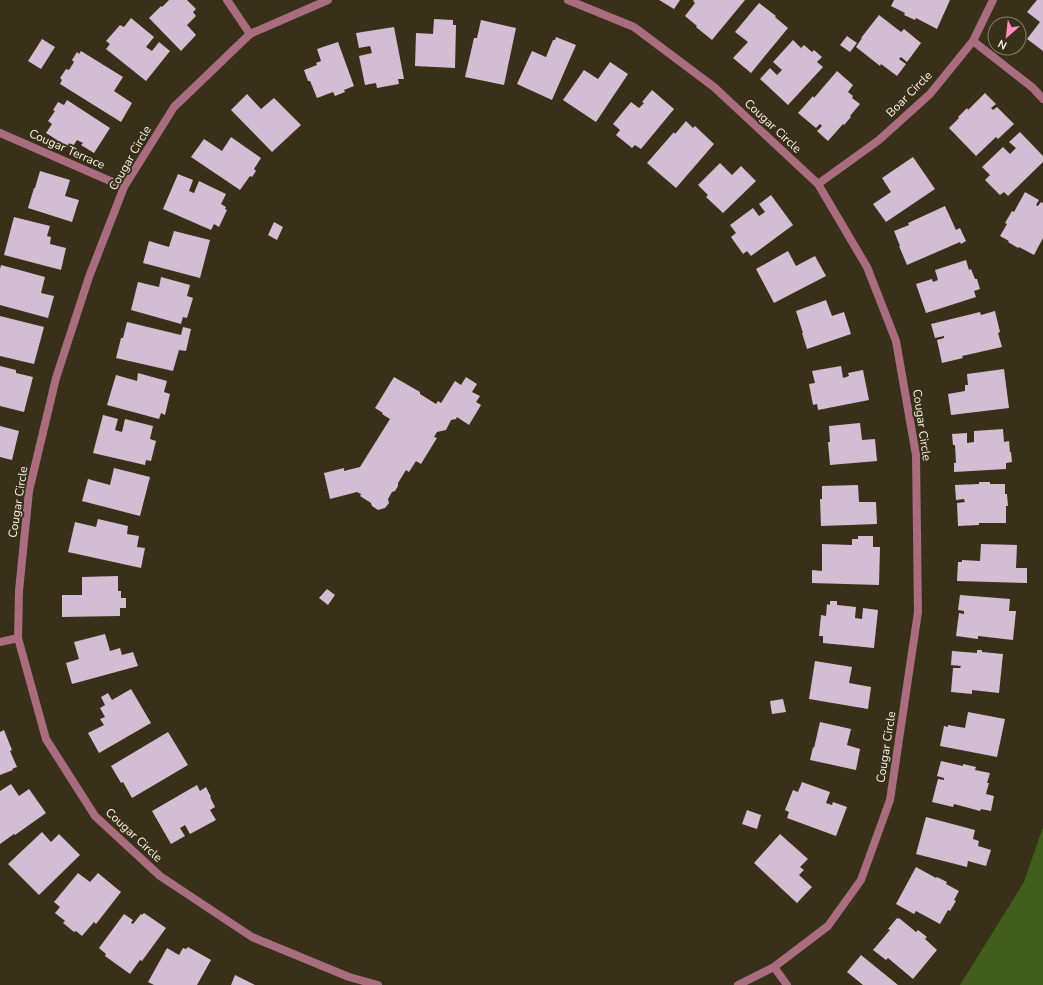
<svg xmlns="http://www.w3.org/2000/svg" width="1043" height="985" viewBox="0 0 1043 985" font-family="'Nunito Sans',sans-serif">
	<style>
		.green { fill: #415e1d }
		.building { fill: #d4bdd3 }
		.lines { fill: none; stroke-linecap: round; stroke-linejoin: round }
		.minor { stroke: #aa6c7f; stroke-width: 8 }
		.labels { text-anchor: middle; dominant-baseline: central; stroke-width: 4; stroke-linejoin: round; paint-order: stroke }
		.street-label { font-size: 12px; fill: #f8f2e4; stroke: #393019 }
	</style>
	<rect width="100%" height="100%" fill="#393019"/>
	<path class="green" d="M1043,827V985H960L1024,882Z"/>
	<path class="building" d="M169,0H187L196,9L193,12L196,16L187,25L196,35L181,51L149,18L161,6L162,7Z
		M659,0H680L674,9Z
		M694,0H745L712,40L696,27L697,26L685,16L695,3L693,1Z
		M894,0H950L937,29L916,18L915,20L904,15L905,13L891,6Z
		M1037,0H1043V51L1027,39L1040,22L1027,12Z
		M759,3L776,16L775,17L788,28L751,73L733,58L748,42L735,32Z
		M879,15L901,32L904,29L921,43L907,62L901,57L899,59L906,64L897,76L881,64L880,66L856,47L862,38H861Z
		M131,18L154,37L146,47L152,51L159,42L170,51L146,81L106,49L110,44L106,41L120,25L124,27Z
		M434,19L453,20V25H456L455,68L415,66L416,33L433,34Z
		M481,20L516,28L504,85L465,77L474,38H477Z
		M394,27L404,79H398L399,84L377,88L376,83L365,85L359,56L372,53L370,46L359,48L356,33Z
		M847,36L857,43L850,52L840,45Z
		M556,37L576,45L552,100L517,84L532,51L546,57L553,40H555Z
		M42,39L55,47L41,69L28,61Z
		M793,40L801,48L804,45L812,52L814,50L822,57L817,62L823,67L788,105L760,79L770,68L777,75L782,70L773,62Z
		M338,42L354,86L344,90L345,92L335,96L333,92L317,98L310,81H308L304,70L317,65L316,63L321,61L317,49Z
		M81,51L123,77L114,91L132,103L121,122L60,84L62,80L60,78L66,69L69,70L74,62L72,60L77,52L79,54Z
		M610,62L628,74L596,122L563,100L584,70L598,79Z
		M837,71L853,85L848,92L853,96L852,98L860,104L850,116L851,117L844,125L843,124L828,141L817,131L822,126L820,124L816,128L798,113L813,96L814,98Z
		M652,90L674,109L641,149L635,145L632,148L616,135L620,130L613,124L631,102L639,108L644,103L642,102Z
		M985,93L996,104L991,108L993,110L997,107L1014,124L998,139L996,137L976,156L949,128L959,118L958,117L967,108L968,110Z
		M247,94L261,109L274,98L301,125L272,152L231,110Z
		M67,100L110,128L94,153L81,145L83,143L77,140L71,149L46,133L52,124L48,121L55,111L53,110L58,102L64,105Z
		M686,121L693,128L695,126L714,144L676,188L647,163L674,132L675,134Z
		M1020,132L1043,156V162L1008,196L1004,192L1000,195L985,180L990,175L982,167L1003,147L1010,154L1016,148L1009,142Z
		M231,137L261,158L254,169L256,171L252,177L250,176L240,190L191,157L204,139L222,151Z
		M913,157L935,189L886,222L873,204L891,192L882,178Z
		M720,163L732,175L741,166L756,181L723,213L706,197L708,195L698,185Z
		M40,171L70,180L65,196L79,200L72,222L28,208L34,188H35Z
		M178,174L193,180L189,191L194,193L199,181L226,194L221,204L226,207L225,209L227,210L219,227L214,224L211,230L163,209Z
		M1025,192L1039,200L1036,205L1038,206L1041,202L1043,203V238L1034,255L1019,247L1018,248L1008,242L1009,241L1000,236L1007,224L1005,223L1012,211L1014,212Z
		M771,195L793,225L751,256L747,251L743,254L731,237L736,233L730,225L753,208L759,216L765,212L759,204Z
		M945,206L956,230L960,228L966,241L961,244L960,242L907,265L899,246H900L894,231L909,225L908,223Z
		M14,217L50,226L47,236L51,237L50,244L66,248L61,270L4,255Z
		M274,222L283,227L277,240L268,235Z
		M174,231L210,240L200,278L143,263L149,241L169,247Z
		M788,251L796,266L815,256L826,276L774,303L756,269Z
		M966,260L969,270L971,269L975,279H977L980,289L974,291L976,297L926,313L916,284L932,279L933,282L938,280L935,270Z
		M1,265L45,277L41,293L54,296L48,318L0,305V269Z
		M161,277L190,285L187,296L193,298L187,318L183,317L181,324L131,310L138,282L159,287Z
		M826,300L832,316L844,312L851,334L807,349L802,333H803L796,311Z
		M995,311L1000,332L998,333L1002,347L962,356L963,358L942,363L937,340L944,338V336L935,338L931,324L980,312L981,315Z
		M0,316L44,327L34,364L0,356Z
		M127,322L181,335L183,327L191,329L186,351L179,350L173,371L116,358L121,338H123Z
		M0,366L16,370V373L33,377L24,412L0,406Z
		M841,366L843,378L849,376L848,373L863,370L869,400L818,410L817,404L813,405L809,384L815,383L812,371Z
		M1004,369L1009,408L951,415L948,394L965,391V385H968L967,374Z
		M138,373L167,381L164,392L170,394L165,415L161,413L159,419L107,405L116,375L137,381Z
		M394,377L420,392V394L436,404L438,401L441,403L455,381L461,385L466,377L477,384L472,392L480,396L476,402L481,405L469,425L457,417L456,419L451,420L446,430L437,432L434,437L437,438L421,464L416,461L409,472L406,470L398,483V486L395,491L392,492L388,499L389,503L385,508L378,510L372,506L371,503L360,496L361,494L357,492L330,499L324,473L344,468V471L360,467L390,419L382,414L383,413L375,408Z
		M103,415L118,419L115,430L122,432L125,419L153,426L150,439L156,441L151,461L146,460L145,465L93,453Z
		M860,423L862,440L875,439L877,461L830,465L828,442H830L829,426Z
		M0,426L19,431L12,460L0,457Z
		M1003,429L1004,442L1009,441L1010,452H1011L1012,462L1006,463V469L954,472V463H956L955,445H953L952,434L967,433V443L974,442V431Z
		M114,468L150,477L140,516L82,501L88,479L110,485Z
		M979,482H990V484H1005V494H1007L1008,506H1006V523H979V525L958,526L957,503L965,502L964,499L956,500L955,485L979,484Z
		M858,485L859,502H876L877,524L821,526L820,499H822V486Z
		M98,519L128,526L127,534L139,536L137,547L145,548L141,568L68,552L75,522L96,527Z
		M858,536H873V547H880L879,585L812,583V570L822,571V544L852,545V539H858Z
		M981,544L1017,545L1016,568H1027V583L957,581L958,562H962V560L980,561Z
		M118,576V591H121V598H126V608H120V616L62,617V595H82V577Z
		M327,589L335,595L328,605L319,598Z
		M960,595L1010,599L1009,611H1016L1013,640L978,636V639L956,636L959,613L964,614V611L958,610Z
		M830,601H837V605L856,607L855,618L862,619L863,608L878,610L874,648L823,643V636H819L821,615L826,616L827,604L830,605Z
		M105,634L110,651L120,648L122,655L133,652L138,666L72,684L66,663L79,659L74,642Z
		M977,650H982V652L1003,654L999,693L972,690V694L951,692L953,668H960L961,666L951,665L952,651L977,653Z
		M815,661L852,667L849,683L871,687L868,709L809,699Z
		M131,689L151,723L99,753L88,733L104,725L100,719L105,717L100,708L105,705L101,697L108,693L112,700Z
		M783,699L786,712L772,714L770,701Z
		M968,712L1005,719L997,757L940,746L944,726L948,727V725L965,728Z
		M820,722L851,729L847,745L860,749L856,770L810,760L813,747L814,748Z
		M4,730L12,750L10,751L17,767L12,769L13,770L0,775V732Z
		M168,732L188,765L132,798L123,782L121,783L111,766Z
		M941,761L963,766V764L976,767L975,770L990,773L987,783H989L986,794L994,796L991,811L981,809L980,811L954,804L953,807L932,802L938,779L944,780V778L937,776Z
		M802,782L830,792L826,803L832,805L833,802L847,807L836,836L787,818L789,812L785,810L793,790L798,792Z
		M11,784L19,796L29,789L46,813L15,835L14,834L0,844V791Z
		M197,785L200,791L206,787L211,797H210L215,807L210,810L216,820L190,834L185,825L180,828L185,836L171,844L152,811Z
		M747,810L761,815L757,829L742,824Z
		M926,817L975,830L973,839L979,841L978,846L991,850L986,866L968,861L967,867L916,854Z
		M42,832L51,842L59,834L80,855L39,895L8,864Z
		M780,834L808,859L800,867L804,870L799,875L812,887L797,903L754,863Z
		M916,867L936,878L937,877L947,882L946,884L959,891L954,900L956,901L950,911L948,910L940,924L916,911L914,914L896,904Z
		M78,873L90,882L98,873L121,892L96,924L94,922L82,936L76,931L74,932L63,923L65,921L55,913L60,907L54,902Z
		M144,913L166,928L142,961L140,960L130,974L105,956L106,954L99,948L124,914L133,920L131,923L133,924L141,914L142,915Z
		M897,918L899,919V918L916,932L918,930L927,937L925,939L937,950L913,979L888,958L886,960L873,950L890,930L888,929Z
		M188,947L211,960L197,985H154L148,982L167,948L179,955L183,948L186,949Z
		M861,955L898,985H863L847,972Z
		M235,975L255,985H231Z"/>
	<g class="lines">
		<path class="minor" d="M227,0L250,34
			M328,0L250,34L174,107L124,187L89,277L56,378L29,491L19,591L18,638L46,739L95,816L160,876L252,937L349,977L378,985
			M568,0L634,27L714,87L818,184L867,267L896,341L916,455L918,612L890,800L861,880L828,926L774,967L738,985
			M973,41L1033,88L1043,99
			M0,133L124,187
			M818,184L879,140L930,94L973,41L993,0
			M0,642L18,638
			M774,967L787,985"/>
	</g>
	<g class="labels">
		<g class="street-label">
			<text transform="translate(909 94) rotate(-45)">Boar Circle</text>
			<text transform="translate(773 126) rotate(43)">Cougar Circle</text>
			<text transform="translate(67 149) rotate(24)">Cougar Terrace</text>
			<text transform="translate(130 158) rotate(-60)">Cougar Circle</text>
			<text transform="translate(922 425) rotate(82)">Cougar Circle</text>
			<text transform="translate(18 502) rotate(-81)">Cougar Circle</text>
			<text transform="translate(886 747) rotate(-81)">Cougar Circle</text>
			<text transform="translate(134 835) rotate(43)">Cougar Circle</text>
		</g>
	</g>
	<g transform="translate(1007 36) rotate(208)"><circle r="19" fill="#393019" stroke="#857e6a"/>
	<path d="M0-3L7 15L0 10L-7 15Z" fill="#fc8fc2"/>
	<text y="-6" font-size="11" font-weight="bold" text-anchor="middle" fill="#f8f2e4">N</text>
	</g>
</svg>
